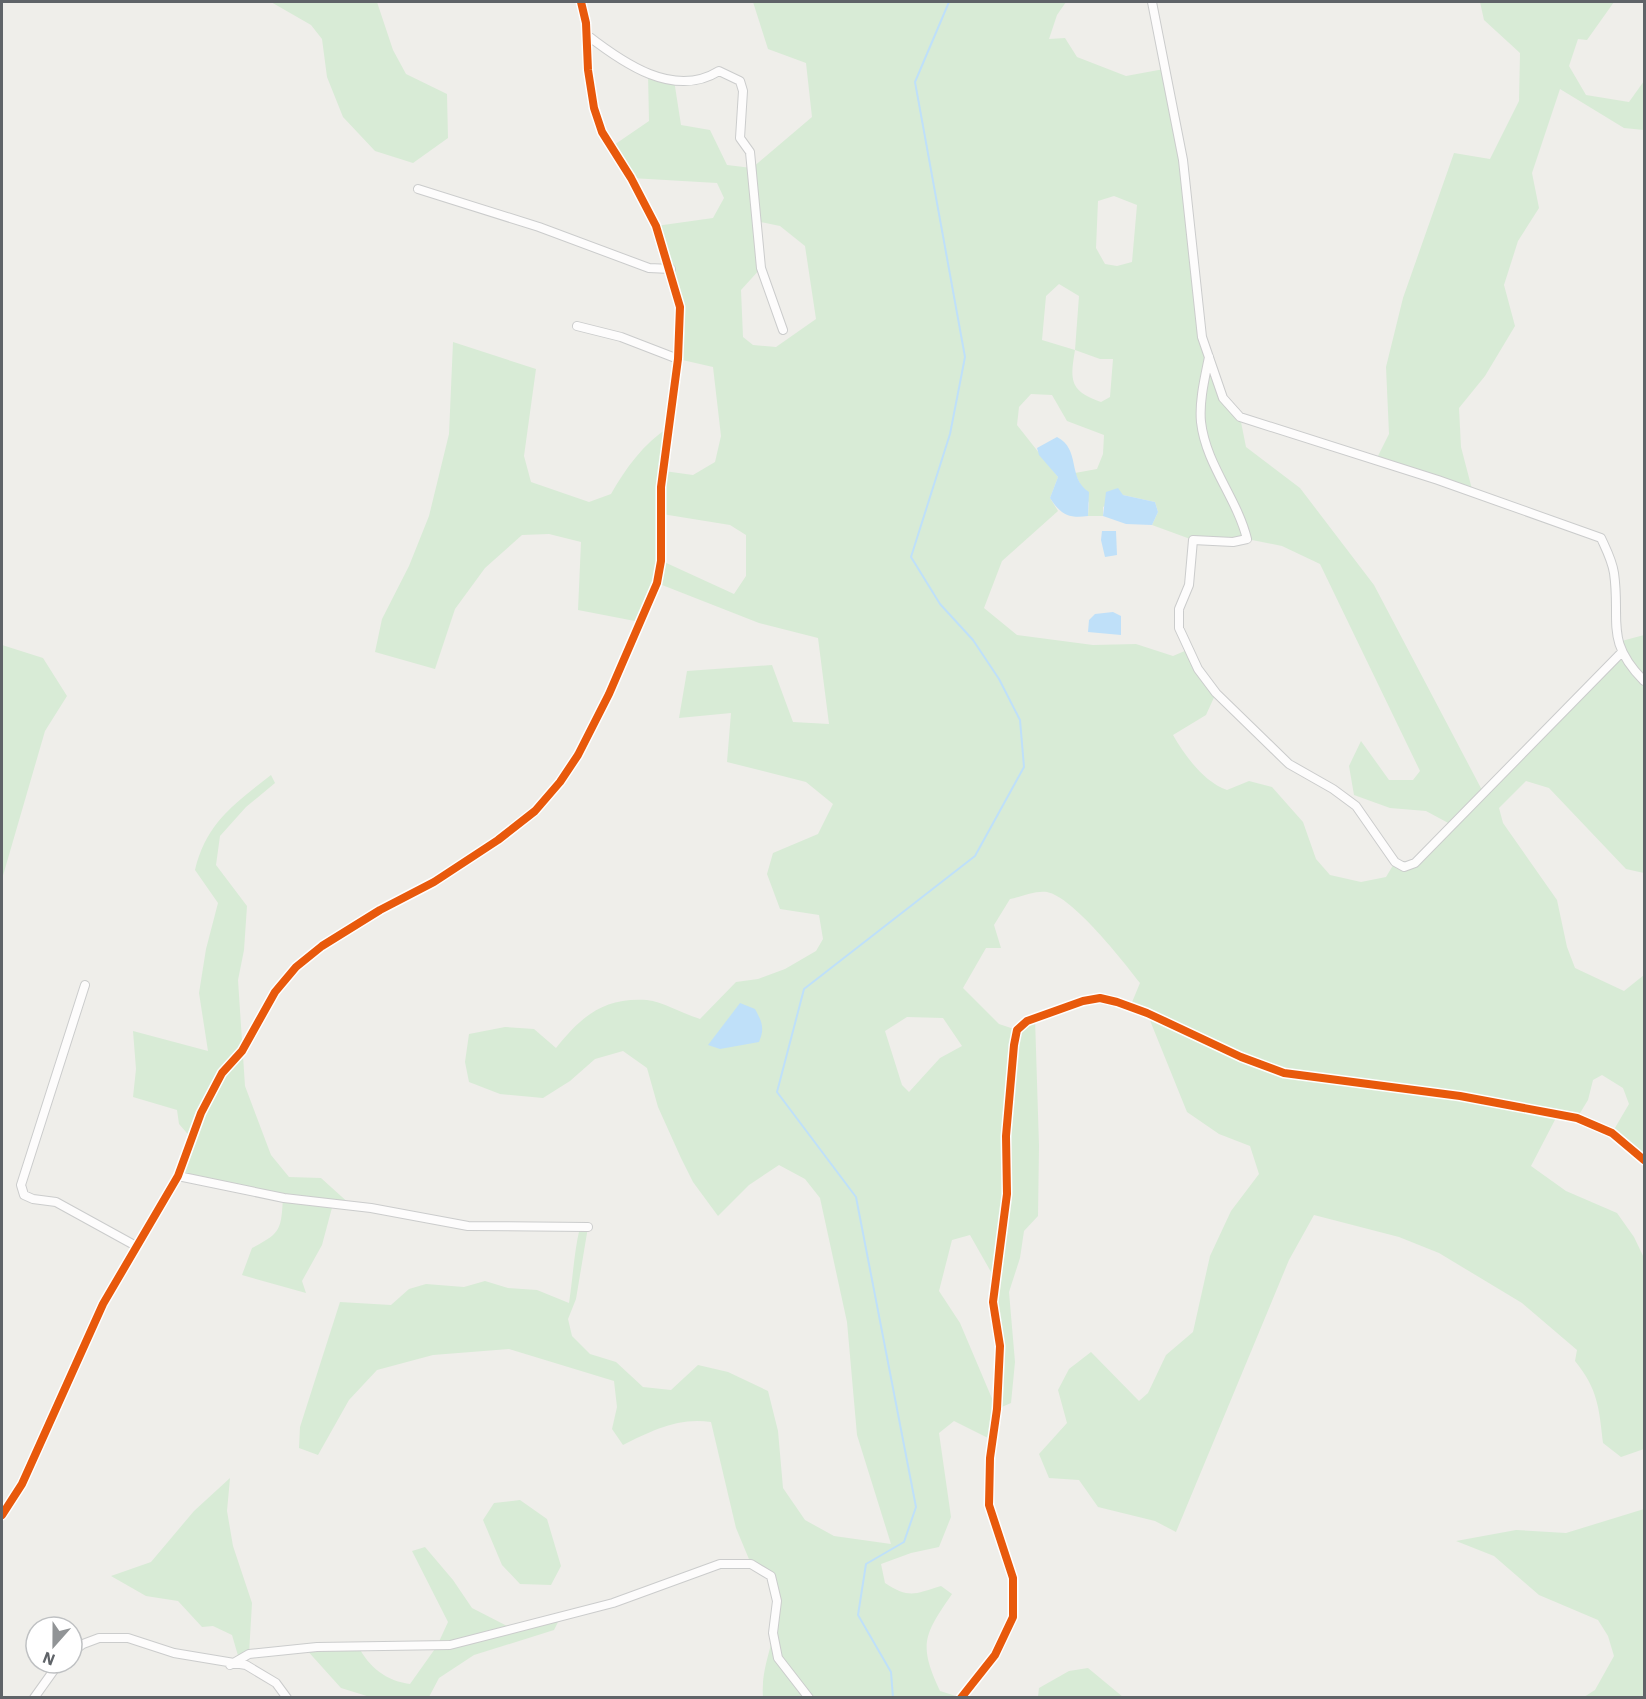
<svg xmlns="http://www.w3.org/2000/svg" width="1646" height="1699" viewBox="0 0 1646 1699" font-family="'IBM Plex Sans',sans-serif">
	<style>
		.green { fill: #d8ebd6; fill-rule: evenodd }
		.water { fill: #bfe0f9 }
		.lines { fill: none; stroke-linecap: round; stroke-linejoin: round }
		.stream { stroke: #bfe0f9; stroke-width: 2 }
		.street-casing { stroke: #cbcccc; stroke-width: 10 }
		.street { stroke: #fdfcfc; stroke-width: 8 }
		.cycleway-casing { stroke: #fff; stroke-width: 11 }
		.cycleway { stroke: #e8590c; stroke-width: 8 }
	</style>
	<rect width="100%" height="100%" fill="#efeeea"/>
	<path class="green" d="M271,2H377L393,50L406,74L447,94L448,138L413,163L375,151L343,117L327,77L322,39L311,25Z
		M753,2H1066L1057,15L1049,39L1065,38L1077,57L1126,76L1164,69L1183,161L1202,337L1223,398L1240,417L1246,447L1300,488L1374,585L1483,792L1621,652L1618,642L1644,635V873L1626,869L1549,788L1526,781L1499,808L1503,823L1557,900L1567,947L1575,968L1624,991L1644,975V1160L1612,1133L1629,1104L1623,1088L1602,1075L1593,1080L1588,1100L1577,1118L1558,1114L1531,1166L1566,1191L1617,1213L1634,1237L1644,1258V1449L1621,1457L1603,1443C1599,1408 1598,1389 1575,1361L1577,1350L1522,1303L1439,1253L1399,1237L1314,1215L1289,1260L1176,1532L1155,1521L1098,1507L1079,1480L1049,1478L1039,1454L1067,1423L1058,1390L1069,1369L1091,1352L1139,1401L1148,1393L1166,1355L1193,1332L1210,1256L1231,1211L1259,1174L1250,1146L1219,1134L1187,1112L1147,1013L1130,1007L1140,983C1123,961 1073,897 1047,892C1036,890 1020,897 1010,899L994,925L1001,948H986L963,988L999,1024L1017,1030L1035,1018L1039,1146L1038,1216L1024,1231L1020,1258L1009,1292L1015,1362L1011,1403L997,1409L992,1440L954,1421L939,1433L951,1517L939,1547L911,1553L881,1564L885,1583C910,1599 914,1594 941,1586L952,1594C924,1635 918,1644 940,1691L959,1697H763C760,1664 780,1633 777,1599C776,1592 773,1584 771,1576L751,1564L736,1528L711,1422C678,1417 651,1431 623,1445L612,1429L617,1407L614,1381L509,1349L433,1355L377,1370L349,1400L318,1455L299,1448L300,1427L340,1302L391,1305L409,1289L426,1284L464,1287L485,1281L508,1288L537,1290L569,1303C573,1277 574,1252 580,1227H588L576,1299L568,1319L572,1336L590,1354L616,1362L643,1387L671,1390L698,1365L728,1372L768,1391L778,1431L783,1488L805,1520L834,1536L891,1544L857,1435L847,1322L820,1198L805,1179L779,1165L749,1185L718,1216L693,1182L681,1158L658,1107L647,1068L623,1051L595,1059L570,1081L543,1098L500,1094L469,1082L465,1062L469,1034L505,1027L534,1029L556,1048C581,1017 603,997 647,1000C663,1002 684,1014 700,1019L736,982L758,979L785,969L816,951L823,939L819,915L780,909L767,874L773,853L818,834L833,804L806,782L727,762L731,713L679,718L687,671L772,665L793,722L829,724L818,638L759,623L657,583L640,622L578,610L581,542L549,534L522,535L485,568L455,609L435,669L375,652L382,619L409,566L429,516L449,434L453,342L536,369L524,456L531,482L589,502L611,494C626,468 643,444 669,427L664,471L693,475L715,462L721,436L713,367L678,359L680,307L656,226L713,218L724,198L717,183L631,178L611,147L649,121L648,74L674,80L681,125L710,130L727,165L752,168L812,117L806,63L768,49ZM1114,196L1137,205L1132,262L1117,266L1105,264L1096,248L1098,201ZM756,221L780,226L805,246L816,319L776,347L753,345L743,337L741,290L761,268ZM1059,284L1079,296L1075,350L1042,340L1046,296ZM1075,350L1100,359H1113L1110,397L1101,402C1069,391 1070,380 1075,350ZM1031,394L1052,395L1067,421L1104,435L1103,454L1097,469L1075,473L1089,503L1088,516H1103V507L1123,495L1155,502L1158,512L1152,525L1193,540L1247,539L1282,546L1320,564L1420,771L1413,780H1389L1361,741L1349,766L1354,795L1390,808L1426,811L1452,825L1415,863L1404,867L1395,862L1386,877L1361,882L1330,875L1316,859L1303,822L1272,787L1249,781L1227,790C1204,782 1185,756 1173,735L1206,715L1216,693L1187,650L1173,656L1136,644L1093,645L1017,635L984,608L1002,561L1058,511L1050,498L1058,477L1017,425L1019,407ZM662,514L730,525L746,535V576L734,594L662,561ZM907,1017L943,1018L962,1046L940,1058L909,1092L902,1085L885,1031ZM970,1235L995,1279L993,1302L1000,1346L996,1408L960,1323L939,1291L952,1240Z
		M1480,2H1614L1587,40L1578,39L1569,66L1586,95L1629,102L1644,81V130L1624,128L1560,89L1532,173L1539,208L1518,241L1504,285L1515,326L1485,376L1459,408L1461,447L1473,493L1376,460L1389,434L1386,367L1403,298L1454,153L1490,159L1519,101L1520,53L1484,20Z
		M2,645L43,658L67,696L45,731L2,879Z
		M271,775L275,783L246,807L220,836L216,865L247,906L244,950L238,980L245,1086L271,1155L289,1177L321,1178L352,1206L333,1204L322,1245L302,1281L306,1293L242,1275L252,1248C281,1233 281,1230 283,1198L178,1176L192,1139L179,1124L177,1110L133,1097L136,1069L133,1031L208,1051L199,993L206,949L218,903L195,870C206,823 235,803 271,775Z
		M230,1478L227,1511L233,1546L252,1603L249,1654L239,1659L232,1635L213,1626L202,1627L178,1601L146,1596L111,1576L151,1562L194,1511Z
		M520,1500L547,1519L561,1566L551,1585L520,1584L502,1565L483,1520L494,1503Z
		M1644,1509V1697H1584L1595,1690L1614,1656L1608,1636L1598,1620L1539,1595L1494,1556L1456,1541L1516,1530L1566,1533Z
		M425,1547L453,1580L472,1608L511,1628L561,1616L554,1630L474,1655L439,1678L429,1697H370L341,1688L305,1648L358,1646C369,1667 386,1681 410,1684L437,1646L448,1622L412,1551Z
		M1088,1668L1123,1697H1038L1039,1688L1069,1671Z"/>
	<path class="water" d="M1057,437C1081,449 1067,478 1089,492L1088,516C1069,519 1060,514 1050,498L1058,477L1039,455L1037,448Z
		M1118,488L1123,495L1155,502L1158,512L1152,525L1126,524L1103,516L1106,492Z
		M1102,531H1116L1117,555L1105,557L1101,540Z
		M1113,612L1121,616V635L1088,632L1089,620L1095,614Z
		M740,1003L755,1009C762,1022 765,1028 759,1042L720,1049L708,1045Z"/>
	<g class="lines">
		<path class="stream" d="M893,1698L891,1672L858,1615L866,1564L904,1542L916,1507L856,1197L777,1092L804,989L975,856L1024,767L1020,720L999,679L973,640L940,604L911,557L950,434L965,357L915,82L949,2"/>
		<g class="street-casing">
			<path id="street" d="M1152,2L1183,160L1202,337L1223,398L1240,417L1438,480L1601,538C1606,549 1612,560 1614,573C1621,622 1604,640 1644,681
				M587,35C623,63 674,99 719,71L740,81L743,91L740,138L750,152L761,268L783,330
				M418,189L539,227L649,268L671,269
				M577,326L621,337L678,359
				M1209,357C1205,377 1199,401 1201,422C1206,465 1237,498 1247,539L1233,542L1193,540L1189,585L1179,609V628L1198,669L1216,693L1289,764L1333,789L1356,806L1395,862L1404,867L1415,863L1622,652
				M85,985L21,1185L24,1195L33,1199L56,1202L136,1246
				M178,1176L284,1198L371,1208L468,1226L588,1227
				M2,1515L22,1484L103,1304L178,1176L201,1113L222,1073L242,1051L275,992L296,967L322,946L380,910L434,882L498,840L535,811L560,782L578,755L609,694L657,583L661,561V487L678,359L680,307L656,226L631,178L602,132L594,108L588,70L586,23L581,2
				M72,1652L83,1644L99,1638H128L174,1653L246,1665L276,1683L287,1698
				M230,1665L249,1654L317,1647L450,1645L613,1603L720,1564H751L771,1576L777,1601L773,1633L778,1658L809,1698
				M34,1698L59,1663
				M961,1698L995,1655L1013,1617V1578L989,1505L990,1458L997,1409L1000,1346L993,1302L1007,1194L1006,1136L1014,1045L1017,1030L1027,1021L1083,1001L1100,998L1117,1002L1147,1013L1241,1057L1284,1073L1460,1096L1577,1118L1612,1133L1644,1160"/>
		</g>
		<use href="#street" class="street"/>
		<g class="cycleway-casing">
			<path id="cycleway" d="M2,1515L22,1484L103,1304L178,1176L201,1113L222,1073L242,1051L275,992L296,967L322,946L380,910L434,882L498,840L535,811L560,782L578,755L609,694L657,583L661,561V487L678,359L680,307L656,226L631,178L602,132L594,108L588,70L586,23L581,2
				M961,1698L995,1655L1013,1617V1578L989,1505L990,1458L997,1409L1000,1346L993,1302L1007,1194L1006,1136L1014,1045L1017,1030L1027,1021L1083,1001L1100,998L1117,1002L1147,1013L1241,1057L1284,1073L1460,1096L1577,1118L1612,1133L1644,1160"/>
		</g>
		<use href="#cycleway" class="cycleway"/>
	</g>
	<rect width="1646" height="1699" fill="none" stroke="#5f6368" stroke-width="6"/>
	<g transform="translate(54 1645) rotate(201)"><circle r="28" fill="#ffffff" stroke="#bfc1c3" stroke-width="1.5"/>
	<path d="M0-4.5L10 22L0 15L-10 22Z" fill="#919496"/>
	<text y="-9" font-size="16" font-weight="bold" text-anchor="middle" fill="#5f6368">N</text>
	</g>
</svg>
